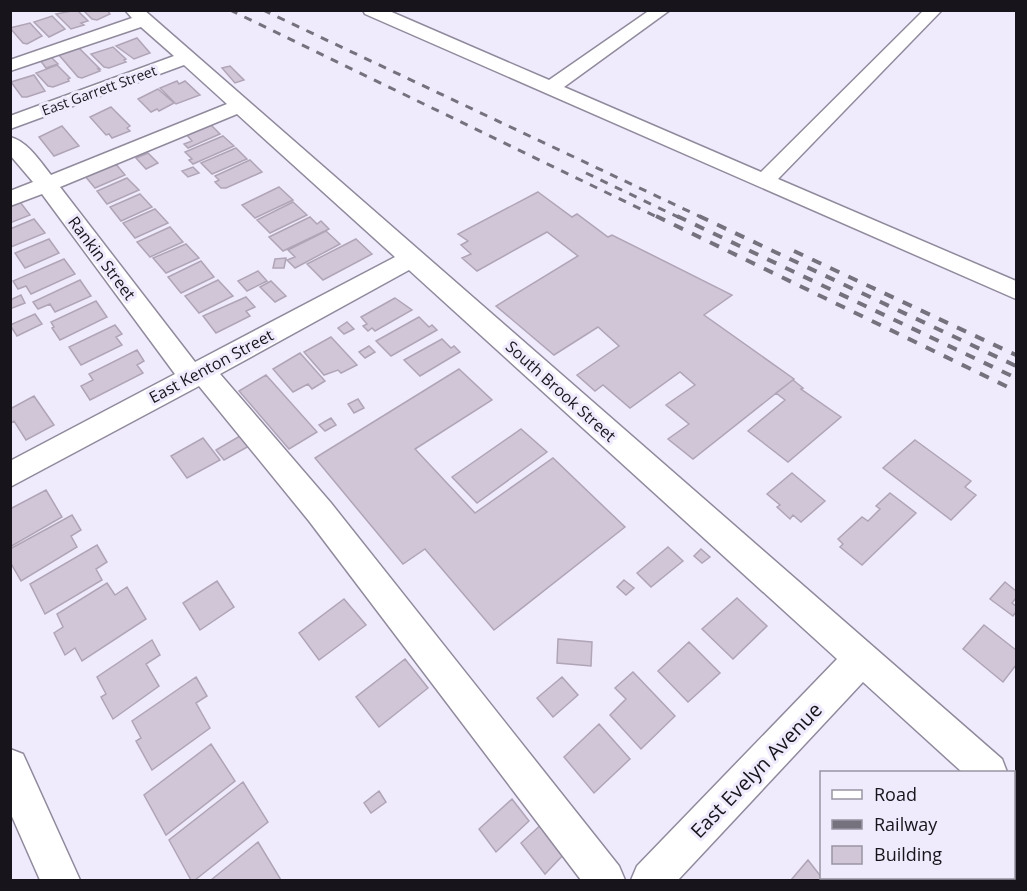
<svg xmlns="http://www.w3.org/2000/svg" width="1027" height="891" viewBox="0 0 1027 891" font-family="'Open Sans',sans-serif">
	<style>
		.building { fill: #d1c6d8; stroke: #afa5b6; stroke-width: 1.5 }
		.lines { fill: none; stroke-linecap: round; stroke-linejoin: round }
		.minor-casing { stroke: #908a9c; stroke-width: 3 }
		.minor { fill: #fff; fill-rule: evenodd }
		.rail-far1 { stroke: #75717d; stroke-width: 3; stroke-dasharray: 8 8; stroke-linecap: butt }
		.rail { stroke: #75717d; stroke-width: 4; stroke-dasharray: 10 10; stroke-linecap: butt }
		.labels { text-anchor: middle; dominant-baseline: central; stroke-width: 6; stroke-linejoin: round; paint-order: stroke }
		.far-street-label { font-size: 14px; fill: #17151b; stroke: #f0eafd }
		.street-label { font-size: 16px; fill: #17151b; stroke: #f0eafd }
		.near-street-label { font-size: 20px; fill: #17151b; stroke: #f0eafd }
	</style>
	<rect width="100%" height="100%" fill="#f0eafd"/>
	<path class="building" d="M77,10L88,21L81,23L84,25L71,29L56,14Z
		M83,10H107L110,14L97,20L92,19Z
		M52,16L65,29L49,37L34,22Z
		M30,23L42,36L27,44L23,43L10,28Z
		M137,38L150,53L134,59L116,46Z
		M113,47L126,59L124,60L126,62L109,68L104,67L91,54Z
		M79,48L100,69H98L100,71L82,78L78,77L59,55Z
		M51,57L58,64L46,68L40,60Z
		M57,65L70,78L68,79L69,81L53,87L48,86L36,73Z
		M230,66L244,80L235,83L222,68Z
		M34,75L45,91L27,97H22L11,82Z
		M177,81L179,84L185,81L200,95L176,104L160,88Z
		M158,89L174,103L159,111L157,109L151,112L138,99Z
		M111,107L130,126L127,128L130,131L112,138L109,134L106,135L90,117Z
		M210,124L220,134L188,148L184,144L192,141L186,134Z
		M62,126L79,146L54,156L39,137Z
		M223,136L234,146L193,164L189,160L192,159L185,152Z
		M236,148L247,159L212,174L201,163Z
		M148,153L158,163L146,169L136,158Z
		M250,160L262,172L226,188H221L215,182L219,180L215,176Z
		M115,163L125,175L95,188L85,176Z
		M193,167L199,173L188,177L182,171Z
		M127,178L139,190L107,204L97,191Z
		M279,187L293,200L255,218L242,205Z
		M538,192L572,217L577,214L608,237L612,235L732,295L704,315L794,379L693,459L668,439L689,424L666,405L695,385L680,372L630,408L603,385L595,391L577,375L619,346L598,327L554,355L496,306L578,256L547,232L477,271L462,258L471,254L461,245L468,241L458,234Z
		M140,194L152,207L121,221L110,207Z
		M20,202L30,215L10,223V206Z
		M293,202L307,215L270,233L257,220Z
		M155,209L168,223L135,238L123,223Z
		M310,217L317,224L321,221L329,229L283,251L269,237Z
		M34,219L45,233L11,247L10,229Z
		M170,227L183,242L150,257L137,242Z
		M326,231L340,244L295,268L287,260L295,257L288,250Z
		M49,239L59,253L25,268L15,253Z
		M356,239L372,254L323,280L307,264Z
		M186,244L199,258L166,273L153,258Z
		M286,258L284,268H273L275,259Z
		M64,259L75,274L31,294L26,286L18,289L13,281Z
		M201,261L214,277L181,293L168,277Z
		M258,271L267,281L247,291L238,281Z
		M80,280L91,296L55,312L50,304L38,309L33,302Z
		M218,280L233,296L199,313L185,296Z
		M271,281L286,296L275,302L260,287Z
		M21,295L25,303L10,309V300Z
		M246,297L255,307L246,311L250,316L216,333L203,316Z
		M395,298L412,310L375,331L372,328L368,331L363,326L367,324L361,317Z
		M96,301L107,317L60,340L52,328L54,327L51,322Z
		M35,314L42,324L17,336L10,325Z
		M419,317L429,327L432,325L437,330L391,356L376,341Z
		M347,322L354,329L344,334L338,328Z
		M115,325L122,334L116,337L122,345L81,365L69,347Z
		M331,337L357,365L341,373L338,370L324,375L304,352Z
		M442,339L451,348L454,346L460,352L420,376L404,360Z
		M369,346L375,352L365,358L359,352Z
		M137,350L144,361L137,365L143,373L90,400L81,386L93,380L89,374Z
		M300,353L325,381L312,389L308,384L293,392L273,369Z
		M459,369L492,400L415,449L475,513L553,458L625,527L494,630L425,549L403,564L315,458Z
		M266,375L317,432L289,449L239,391Z
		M793,380L803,388L801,389L841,417L788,462L748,431L785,400L776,393Z
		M34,396L54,425L26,440L14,421L10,424V409Z
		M358,399L364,408L354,413L348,404Z
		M331,418L336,425L325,431L319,425Z
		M521,429L547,452L477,503L452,477Z
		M240,436L249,446L224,460L216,450Z
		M203,438L220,460L187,478L171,456Z
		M915,440L971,481L965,487L976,495L951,520L883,468Z
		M792,473L825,501L801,522L793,515L790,519L777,507L780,505L767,494Z
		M46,490L62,517L10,547V509Z
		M890,493L916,513L862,565L840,547L843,544L838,539L862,517L868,521L880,509L876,506Z
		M72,515L81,530L71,536L77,547L21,581L10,562V549Z
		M97,545L107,562L96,569L102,580L45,614L30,584Z
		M668,547L683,561L651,587L637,573Z
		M701,549L710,557L702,563L694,556Z
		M624,580L634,588L626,595L617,587Z
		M217,581L234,607L200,630L183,603Z
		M1005,582L1016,591V598L1012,603L1016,606V612L1013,616L990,599Z
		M107,583L115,595L127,587L146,619L82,661L75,648L65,655L54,633L63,627L57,614Z
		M737,598L767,626L733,659L702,629Z
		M344,599L366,625L319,660L299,633Z
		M984,625L1016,650V665L1003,682L963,649Z
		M558,639L592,642L591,666L557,663Z
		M152,640L160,655L146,664L159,686L113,719L101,697L106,694L97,677Z
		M689,642L720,673L688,702L658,671Z
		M405,659L428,688L379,727L356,697Z
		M633,672L675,716L641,749L610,715L626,699L615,688Z
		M196,677L207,696L196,703L210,728L152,770L136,741L141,738L132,721Z
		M562,677L578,695L553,717L537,698Z
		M599,724L630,759L594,793L564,757Z
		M211,744L235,781L166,835L144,795Z
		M243,782L268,822L195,880H191L169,840Z
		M379,791L386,802L371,813L364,803Z
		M512,799L529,821L496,852L479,829Z
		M544,822L567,851L545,874L521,843Z
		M258,842L281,880H211Z
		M808,860L822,878L827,880H791Z
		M925,878H974L972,880H928Z"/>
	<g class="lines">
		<g class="minor-casing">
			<path id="minor" d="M125,10H144L1002,759L1007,772H962L863,682L678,880H631L637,866L837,659L409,270L220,374L331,503L619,866L625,880H581L309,521L199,386L10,487V461L175,374L42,194L10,206V191L33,182L10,155V137C27,141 40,161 51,175L227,104L184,65L10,129V116L174,56L141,27L10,71V60L132,18ZM237,114L395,257L195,362L60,187Z
				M363,10H387L549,80L650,10H670L564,87L761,172L924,10H942L778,179L1016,281V299L365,14Z
				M10,749L23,754L80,880H40L10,812Z
				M1014,775L1016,776V816L1014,815Z"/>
		</g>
		<use href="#minor" class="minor"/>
		<path class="rail-far1" d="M230,10L659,218
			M263,10L703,218
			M586,173L680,218"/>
		<path class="rail" d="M656,216L1016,391
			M677,216L1016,378
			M699,216L1016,366
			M794,251L1016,355"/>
	</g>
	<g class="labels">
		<g class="far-street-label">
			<text transform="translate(99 90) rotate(-20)">East Garrett Street</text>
		</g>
		<g class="street-label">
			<text transform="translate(102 258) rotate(53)">Rankin Street</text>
			<text transform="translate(211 366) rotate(-28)">East Kenton Street</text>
			<text transform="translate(561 391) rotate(42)">South Brook Street</text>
		</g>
		<g class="near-street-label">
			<text transform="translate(756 770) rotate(-46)">East Evelyn Avenue</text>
		</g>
	</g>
	<rect width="1027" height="891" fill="none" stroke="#17151b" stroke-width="24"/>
	<rect x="820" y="771" width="195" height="108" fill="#f0eafd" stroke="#9995a3" stroke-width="1.5"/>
	<rect x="832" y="790" width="30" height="9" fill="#ffffff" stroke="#9995a3" stroke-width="1.5"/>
	<text x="874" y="801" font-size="18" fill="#17151b">Road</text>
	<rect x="832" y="820" width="30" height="9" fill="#75717d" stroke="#9995a3" stroke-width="1.5"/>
	<text x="874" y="831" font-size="18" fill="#17151b">Railway</text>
	<rect x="832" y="846" width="30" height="18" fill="#d1c6d8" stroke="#9995a3" stroke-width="1.5"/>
	<text x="874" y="861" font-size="18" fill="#17151b">Building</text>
</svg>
